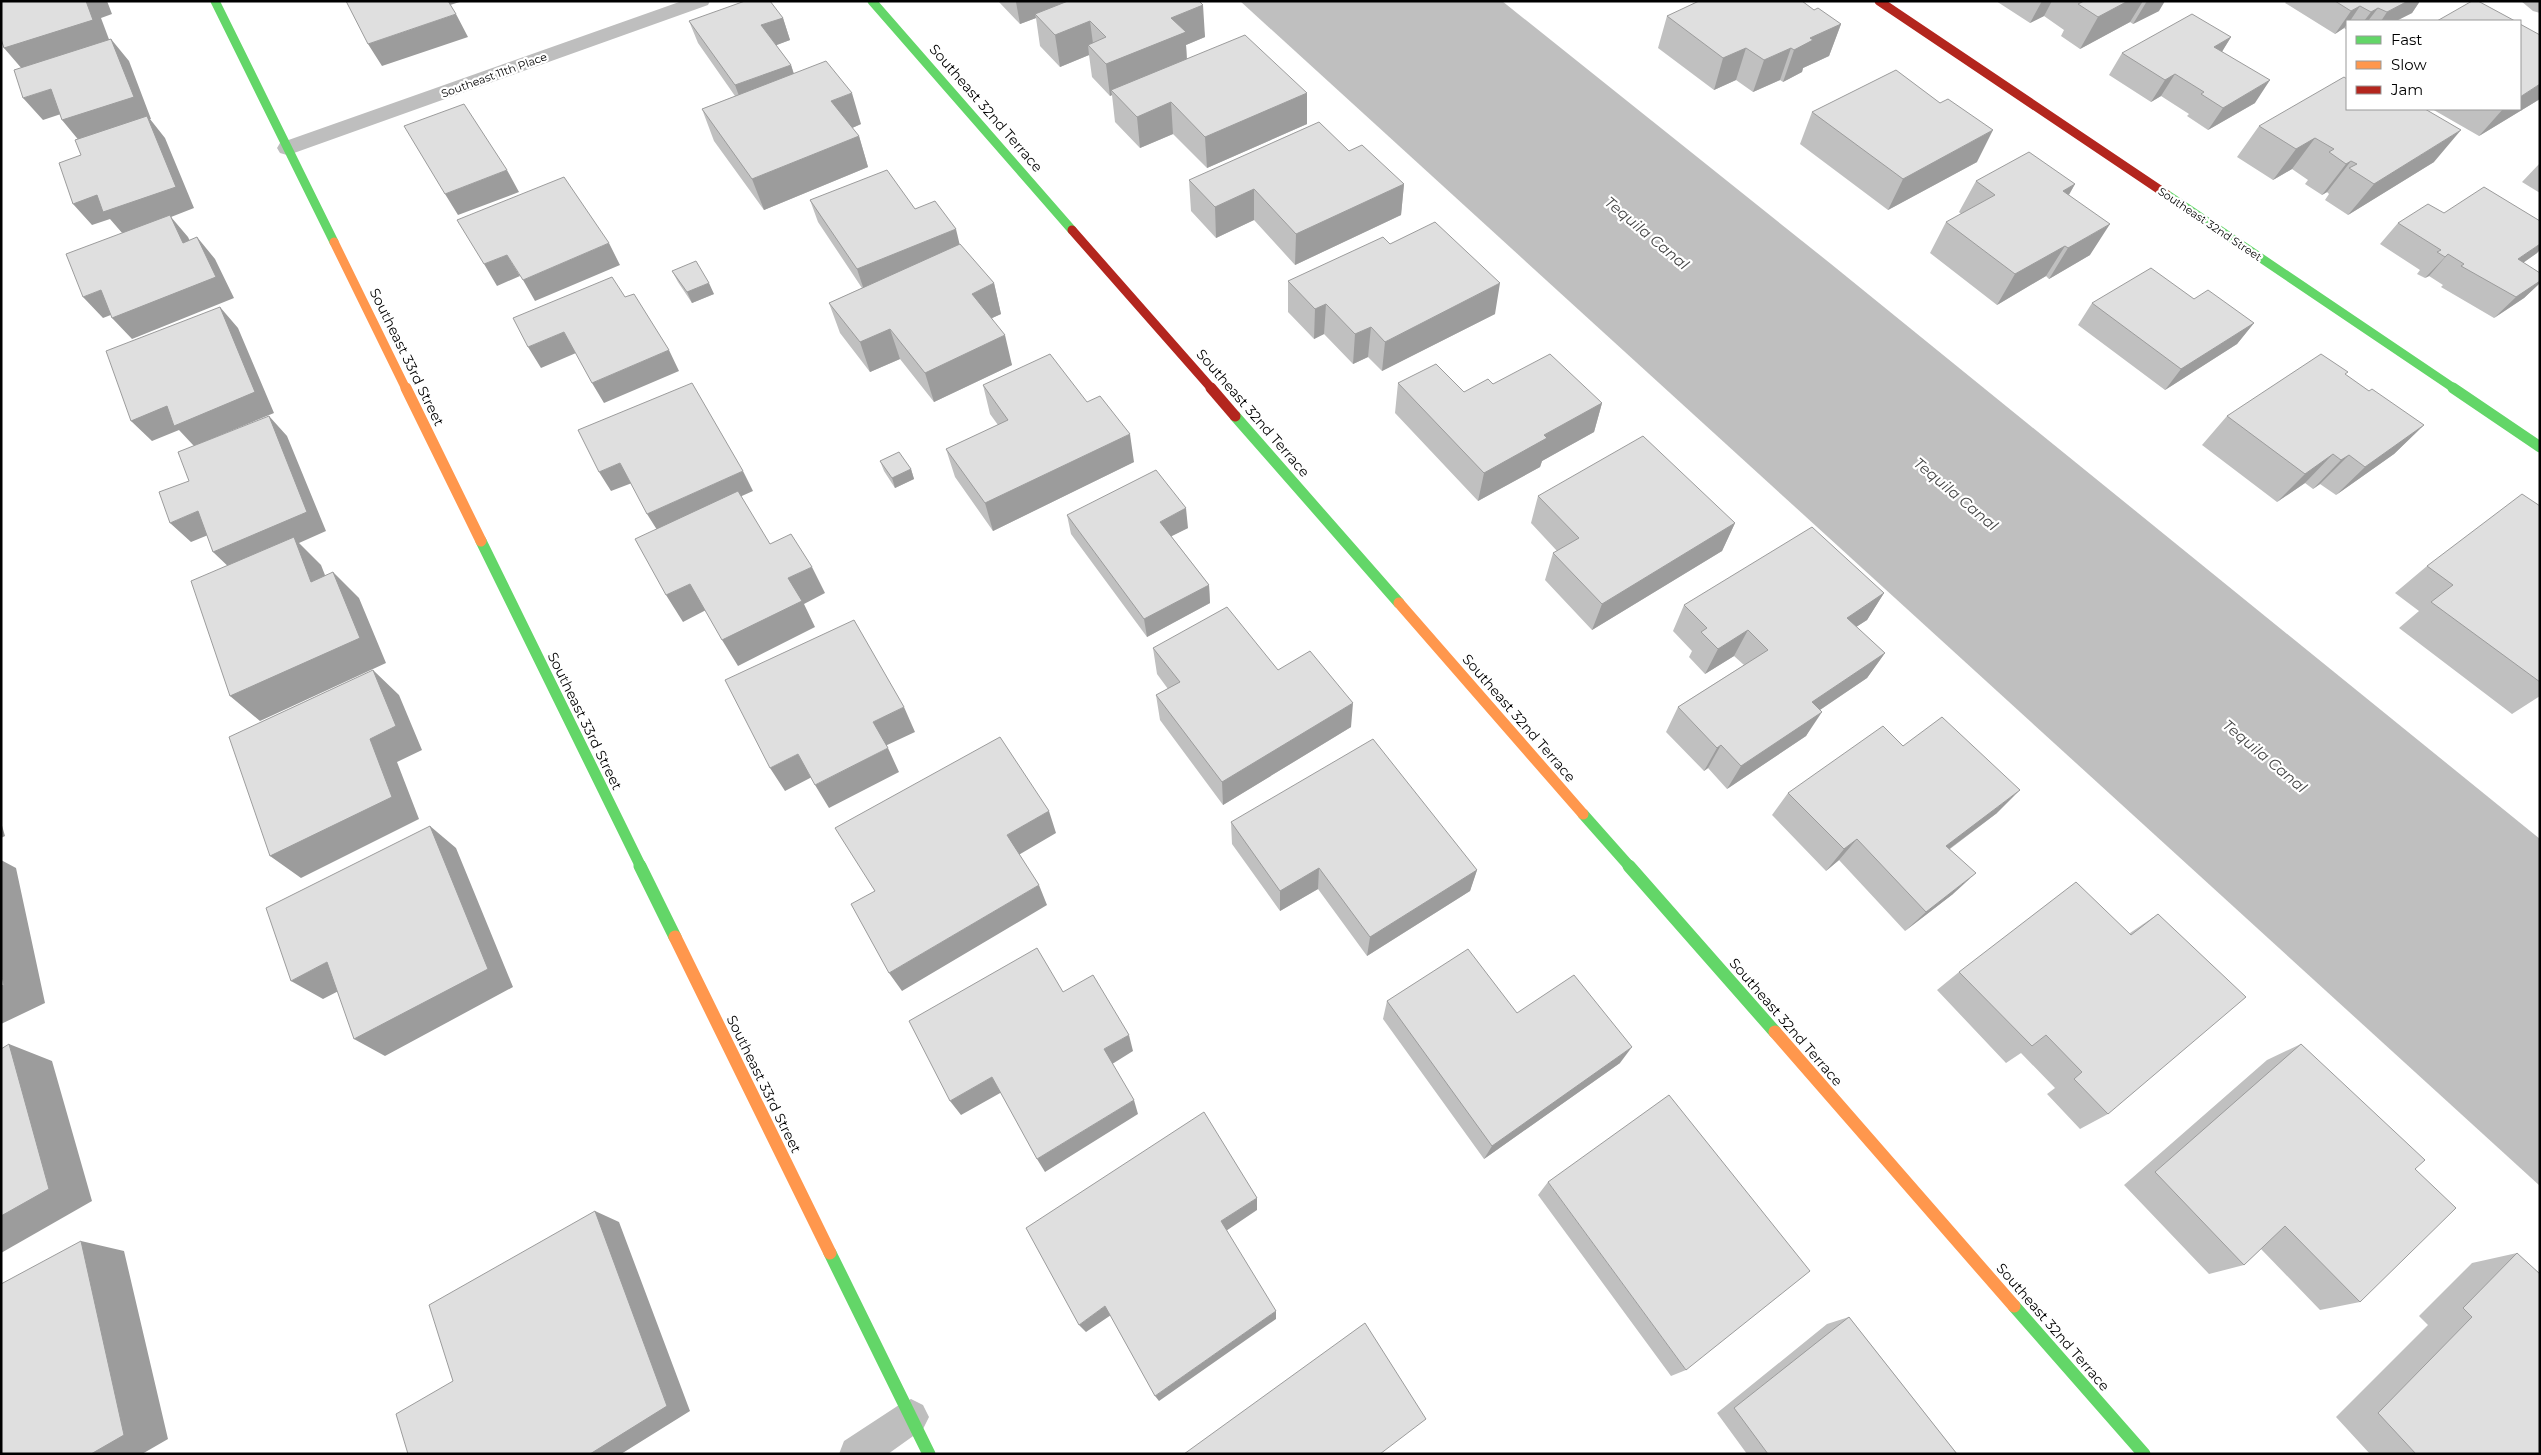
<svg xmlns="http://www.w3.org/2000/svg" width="2541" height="1455" viewBox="0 0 2541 1455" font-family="Montserrat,sans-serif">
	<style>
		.water { fill: #bfbfbf }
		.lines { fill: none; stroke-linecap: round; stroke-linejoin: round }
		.street { fill: #bebebe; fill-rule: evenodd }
		.fast-far2 { stroke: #63d668; stroke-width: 9 }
		.fast-far1 { stroke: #63d668; stroke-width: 11 }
		.fast { stroke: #63d668; stroke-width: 13 }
		.slow-far2 { stroke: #ff974d; stroke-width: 9 }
		.slow-far1 { stroke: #ff974d; stroke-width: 11 }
		.slow { stroke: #ff974d; stroke-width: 13 }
		.jam-far1 { stroke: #b3261e; stroke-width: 9 }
		.jam { stroke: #b3261e; stroke-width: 11 }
		.wall { fill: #c0c0c0 }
		.shaded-wall { fill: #9c9c9c }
		.building { fill: #dfdfdf; stroke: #9c9c9c }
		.labels { text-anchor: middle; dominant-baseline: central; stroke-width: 4.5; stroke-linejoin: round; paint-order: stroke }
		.far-street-label { font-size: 11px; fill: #000; stroke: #fff }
		.street-label { font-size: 14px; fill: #000; stroke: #fff }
		.water-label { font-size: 15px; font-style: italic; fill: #444; stroke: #fff }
	</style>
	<rect width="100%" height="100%" fill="#fff"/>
	<path class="water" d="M1240,1H1502L1831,264L2540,839V1186Z"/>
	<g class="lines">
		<path class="street" d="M682,1H710L708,5L294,153L287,155L280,153L277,148L280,143Z
			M2521,1H2540V13L2533,11Z
			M911,1399L923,1405L929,1417L923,1429L888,1454H839L844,1441L899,1405Z"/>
		<path class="fast-far2" d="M215,1L334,242
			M872,1L1072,230
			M2166,194L2455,389"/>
		<path class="fast-far1" d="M2453,388L2540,447
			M1235,416L1399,603
			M481,541L641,867
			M1583,814L1630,867"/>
		<path class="fast" d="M640,866L675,937
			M1629,866L1775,1032
			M830,1253L929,1454
			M2014,1306L2144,1454"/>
		<path class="slow-far2" d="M334,242L406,389"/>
		<path class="slow-far1" d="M406,388L481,541
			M1399,603L1583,814"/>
		<path class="slow" d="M675,937L830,1253
			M1775,1032L2014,1306"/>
		<path class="jam-far1" d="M1879,1L2166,194
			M1072,230L1212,389"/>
		<path class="jam" d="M1211,388L1235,416"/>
	</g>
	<path class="wall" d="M998,1H1199L1205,37L1186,45L1187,58L1307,93V124L1207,168L1173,134L1140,148L1115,122L1112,95L1110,96L1092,77L1089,55L1060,67L1040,46L1036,18L1020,24Z
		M1996,1H2147L2146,2L2159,11L2133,24L2130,22L2080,49L2061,36L2064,30L2044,16L2030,23Z
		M2287,1H2420L2412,13L2396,21H2347V30L2344,28L2335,34L2285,3Z
		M1814,10L1841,24L1829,56L1803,68L1802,72L1783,82L1780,80L1753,92L1736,80L1714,90L1658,48L1667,16Z
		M783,18L790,40L776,45L791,65L794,74L861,124L852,128L859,136L868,167L764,210L714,141L702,109L735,96L698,43L689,21Z
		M2231,37L2222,51L2255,103L2208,130L2187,116L2189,114L2161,96L2151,102L2109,75L2122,53Z
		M2540,99L2479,136L2432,109H2520Z
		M1812,112L1977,162L1888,210L1800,144Z
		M2259,126L2434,162L2348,215L2325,200L2329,194L2327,192L2322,195L2305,184L2308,180L2292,169L2273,180L2237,157Z
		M2540,163V193L2522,182Z
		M1189,180L1404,184L1401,215L1295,265L1254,220L1216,238L1191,211Z
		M1976,181L2075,184L2069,195L2090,255L2049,279L2046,276L1997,305L1930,253L1946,222L1961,214L1959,212Z
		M810,200L915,209L959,244L994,283L1001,314L992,318L1012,365L934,402L900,359L870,372L840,333L829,303L862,288L818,222Z
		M2444,213L2537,253L2523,263L2540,273V283L2524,298L2494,318L2441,287L2443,285L2429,276L2425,278L2417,274L2420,270L2380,244L2398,223Z
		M1390,244L1495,314L1382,371L1368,357L1353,364L1324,334L1314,339L1288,312V281Z
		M672,271L714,294L692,303L678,282Z
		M2092,303L2254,323L2237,344L2165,390L2078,325Z
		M2345,375L2369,391L2424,425L2394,454L2336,495L2320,484L2313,489L2305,483L2277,502L2202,445L2227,416Z
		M1398,383L1464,392L1493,384L1602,403L1594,432L1542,461L1540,467L1478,501L1395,413Z
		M983,385L1087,402L1134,462L993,531L955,477L946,449L998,425L990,414Z
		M880,461L911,469L914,479L895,488L884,471Z
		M1538,496L1735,523L1722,551L1592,630L1545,580L1553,553L1557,551L1531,523Z
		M2540,506V696L2512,714L2399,628L2419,611L2395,593L2427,566Z
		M1067,515L1188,528L1171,536L1209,585L1210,603L1147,637L1071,534Z
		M1884,593L1867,620L1856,627L1885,653L1867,678L1820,710L1806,736L1727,789L1708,768L1704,771L1666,732L1678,707L1744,665L1734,656L1705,674L1689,657L1692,651L1673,631L1684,605Z
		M1153,648L1278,670L1351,727L1223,805L1160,720L1156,695L1168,689L1157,674Z
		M1903,746L1997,813L1950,849L1953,894L1905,931L1839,860L1826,871L1772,815L1788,793Z
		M1231,822L1477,870L1470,891L1367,956L1318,889L1280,911L1232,844Z
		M2158,914L2108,1114L2080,1129L2047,1094L2055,1088L2021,1053L2006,1063L1937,990L1959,972L2130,933Z
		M1387,1001L1517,1013L1620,1063L1484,1159L1383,1019Z
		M2301,1044L2415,1169L2360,1302L2320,1310L2261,1249L2244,1265L2209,1274L2124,1185L2267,1060Z
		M1548,1182L1686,1370L1671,1376L1538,1195Z
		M2517,1253L2540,1454H2370L2336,1417L2428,1325L2419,1316L2472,1263Z
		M1849,1317L1957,1454H1747L1717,1413L1827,1324Z"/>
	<path class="shaded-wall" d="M86,1H107L112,14L101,18L110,42L23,70L4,48Z
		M448,1H463L450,5Z
		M1018,1H1079L1035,14L1036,18L1020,24L1016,2Z
		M2042,1H2052L2044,16L2030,23Z
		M2128,1H2143L2130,22L2080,49L2098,17Z
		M2147,1H2165L2159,11L2133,24Z
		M2408,1H2420L2412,13L2396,21H2381L2387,12Z
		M1203,5L1205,37L1186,45L1187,64L1111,90L1112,95L1110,96L1106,64L1171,18Z
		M2360,6L2350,21H2347V24L2344,28L2335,34L2351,11Z
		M2378,8L2368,21H2364L2371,12Z
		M456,14L468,37L382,66L368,44Z
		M783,18L790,40L769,48L761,25Z
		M1090,21L1094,51L1088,45L1089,55L1060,67L1055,35Z
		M1841,24L1829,56L1803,68L1802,72L1783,82L1794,50L1810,38Z
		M2231,37L2217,60L2214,47Z
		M111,39L129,61L151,119H150L165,138L194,208L171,217L188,237L201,264L123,234L110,219L92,225L73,204L149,120L81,143L62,120Z
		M1746,48L1736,80L1714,90L1723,58Z
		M1791,48L1780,80L1753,92L1764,60Z
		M791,65L798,87L743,107L735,85Z
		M2175,74L2161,96L2151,102L2165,80Z
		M2270,80L2255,103L2208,130L2223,108Z
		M2540,84V99L2479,136L2503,109H2520V97Z
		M51,89L70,111L43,120L23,98Z
		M852,93L861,124L841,133L831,101Z
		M1307,93V124L1207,168L1205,137Z
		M1171,102L1173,134L1140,148L1137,117Z
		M1993,130L1977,162L1888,210L1903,179Z
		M2461,130L2434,162L2348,215L2374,184Z
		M859,136L868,167L764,210L752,179Z
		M2315,138L2292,169L2273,180L2296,149Z
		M2351,161L2327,192L2322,195L2346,164Z
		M507,170L519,192L458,215L445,194Z
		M1404,184L1401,215L1295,265L1296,234Z
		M2075,184L2057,215L2063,191Z
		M1254,189V220L1216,238L1215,207Z
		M2110,224L2090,255L2049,279L2068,248Z
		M956,229L961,250L864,290L857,269Z
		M197,237L215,259L234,298L132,339L112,318Z
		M609,243L620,265L535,301L523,280Z
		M2540,244V250L2537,253L2497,281L2518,259Z
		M2065,246L2046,276L1997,305L2015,274Z
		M2448,254L2429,276L2425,278L2445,257Z
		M507,255L520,276L497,286L484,264Z
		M2540,281V283L2524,298L2494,318L2516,297Z
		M709,283L714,294L692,303L687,292Z
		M994,283L1001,314L979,324L972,294Z
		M1500,283L1495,314L1382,371L1385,342Z
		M101,290L121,311L103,318L83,297Z
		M1326,304L1324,334L1314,339L1315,309Z
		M220,307L238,328L274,413L194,446L179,430L152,441L131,421Z
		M2254,323L2237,344L2165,390L2181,369Z
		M1371,327L1368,357L1353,364L1355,334Z
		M890,329L900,359L870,372L860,342Z
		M564,332L576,353L541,368L528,347Z
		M1005,335L1012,365L934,402L925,373Z
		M669,350L679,371L604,403L592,383Z
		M1602,403L1594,432L1542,461L1540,467L1478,501L1484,473L1544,435Z
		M269,416L287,436L326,531L299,543L321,565L338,608L311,582L233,571L213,552Z
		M2424,425L2394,454L2336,495L2365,467Z
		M1130,434L1134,462L993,531L985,503Z
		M2333,454L2305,483L2277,502L2305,474Z
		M2349,455L2320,484L2313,489L2341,460Z
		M620,463L632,483L611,491L599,472Z
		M911,469L914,479L895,488L892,478Z
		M743,471L753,491L659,533L647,514Z
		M1186,508L1188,528L1162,541L1160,522Z
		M198,511L218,531L191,542L170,523Z
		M1735,523L1722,551L1592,630L1602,604Z
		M812,567L825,593L804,604L815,627L738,666L722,640L788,578Z
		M333,572L359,598L386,663L260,721L230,696Z
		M690,584L706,610L683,622L666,595Z
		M1209,585L1210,603L1147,637L1144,619Z
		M1884,593L1867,620L1831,643L1847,618Z
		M1748,630L1734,656L1705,674L1718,649Z
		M1885,653L1867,678L1796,726L1812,702Z
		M373,670L399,695L422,750L397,762L419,819L301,878L270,856L370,739Z
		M1353,703L1351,727L1223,805L1222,782Z
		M904,707L915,732L885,746L873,722Z
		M1822,712L1806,736L1727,789L1741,766Z
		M1721,745L1708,768L1704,771L1717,748Z
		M888,748L899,772L829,808L815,785Z
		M798,754L812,777L785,791L770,768Z
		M2020,790L1997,813L1925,867L1946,846Z
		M1049,811L1056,833L1015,857L1007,835Z
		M1,822L5,836L1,838Z
		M430,826L456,848L513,987L385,1056L354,1039Z
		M1857,839L1839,860L1826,871L1844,849Z
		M1,860L16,868L45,1003L1,1024Z
		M1319,868L1318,889L1280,911V891Z
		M1477,870L1470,891L1367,956L1370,937Z
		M1976,873L1953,894L1905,931L1926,912Z
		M1039,885L1047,905L902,991L889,973Z
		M327,962L358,981L323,999L291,981Z
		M1129,1035L1133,1051L1109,1066L1104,1049Z
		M9,1044L52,1061L92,1201L1,1253V1216Z
		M1632,1047L1620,1063L1484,1159L1492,1146Z
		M992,1077L1002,1092L961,1115L950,1101Z
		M1134,1100L1138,1114L1045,1172L1037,1159Z
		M1257,1198V1210L1223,1233L1221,1221Z
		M595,1211L619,1222L690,1411L621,1454H590Z
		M81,1241L124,1251L168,1439L142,1454H91Z
		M1105,1306L1111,1315L1086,1332L1079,1325Z
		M1276,1311V1319L1159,1401L1155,1396Z"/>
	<path class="building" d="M1,1H86L93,20L4,48L1,39Z
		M346,1H448L456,14L368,44Z
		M745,1H770L783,18L761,25L791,65L735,85L689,21Z
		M1068,1H1199L1203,5L1171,18L1186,32L1106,64L1088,45L1106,37L1090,21L1055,35L1035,14Z
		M1699,1H1802L1814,10L1818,8L1841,24L1810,38L1813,40L1794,50L1791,48L1764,60L1746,48L1723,58L1667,16Z
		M2084,1H2128L2098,17L2078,4Z
		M2335,1H2408L2387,12L2378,8L2371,12L2360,6L2351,11Z
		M2472,1H2478L2515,21H2437Z
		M2192,14L2231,37L2214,47L2270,80L2223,108L2201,94L2204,92L2175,74L2165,80L2122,53Z
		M2520,24L2540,35V84L2520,97Z
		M1245,35L1307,93L1205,137L1171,102L1137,117L1111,90Z
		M111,39L134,97L62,120L51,89L23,98L14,70Z
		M826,61L852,93L831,101L859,136L752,179L702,109Z
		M1896,70L1940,103L1948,99L1993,130L1903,179L1812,112Z
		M2344,77L2347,79V109H2425L2461,130L2374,184L2349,168L2357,164L2351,161L2346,164L2329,152L2334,149L2315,138L2296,149L2259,126Z
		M464,104L507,170L445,194L404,126Z
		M147,116L176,187L103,212L97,195L73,204L59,163L81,155L75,140Z
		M1319,122L1349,151L1362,145L1404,184L1296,234L1254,189L1215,207L1189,180Z
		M2029,152L2075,184L2063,191L2110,224L2068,248L2065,246L2015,274L1946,222L1995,195L1976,181Z
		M887,170L915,209L935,201L956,229L857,269L810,200Z
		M564,177L609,243L523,280L507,255L484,264L457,220Z
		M2484,187L2540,221V244L2518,259L2540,273V281L2516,297L2461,266L2464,264L2448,254L2445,257L2437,252L2441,250L2398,223L2428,204L2444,213Z
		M170,215L183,243L197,237L216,277L112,318L101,290L83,297L66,254Z
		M1435,222L1500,283L1385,342L1371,327L1355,334L1326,304L1315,309L1288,281L1383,237L1390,244Z
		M960,244L994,283L972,294L1005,335L925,373L890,329L860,342L829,303Z
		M696,261L709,283L687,292L672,271Z
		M2151,268L2194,299L2208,290L2254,323L2181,369L2092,303Z
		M612,277L625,297L634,294L669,350L592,383L564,332L528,347L513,318Z
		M220,307L255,392L174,426L167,406L131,421L106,351Z
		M1050,354L1087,402L1100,396L1130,434L985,503L946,449L1008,420L983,385Z
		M1550,354L1602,403L1544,435L1547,438L1484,473L1398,383L1436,364L1464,392L1488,379L1493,384Z
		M2321,354L2348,372L2345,374L2369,391L2372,389L2424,425L2365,467L2349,455L2341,460L2333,454L2305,474L2227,416Z
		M692,383L743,471L647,514L620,463L599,472L578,430Z
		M269,416L307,512L213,552L198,511L170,523L159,492L189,481L178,452Z
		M1643,436L1735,523L1602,604L1553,553L1579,538L1538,496Z
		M899,452L911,469L892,478L880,461Z
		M1156,470L1186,508L1160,522L1209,585L1144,619L1067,515Z
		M738,491L770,544L791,534L812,567L788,578L802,601L722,640L690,584L666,595L635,539Z
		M2522,494L2540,506V682L2431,602L2453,585L2427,566Z
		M1812,527L1884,593L1847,618L1885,653L1812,702L1822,712L1741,766L1721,745L1717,748L1678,707L1768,650L1748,630L1718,649L1701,632L1707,628L1684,605Z
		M294,537L311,582L333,572L360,638L230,696L191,581Z
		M1227,607L1278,670L1310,651L1353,703L1222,782L1156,695L1180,682L1153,648Z
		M854,620L904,707L873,722L888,748L815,785L798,754L770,768L725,680Z
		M373,670L396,726L370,739L392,797L270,856L229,737Z
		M1942,717L2020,790L1946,846L1976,873L1926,912L1857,839L1844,849L1788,793L1883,726L1903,746Z
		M1000,737L1049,811L1007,835L1039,885L889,973L851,904L875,891L835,828Z
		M1373,739L1477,870L1370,937L1319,868L1280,891L1231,822Z
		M430,826L488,969L354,1039L327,962L291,981L266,908Z
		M2076,882L2131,935L2158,914L2246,997L2108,1114L2074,1079L2082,1072L2046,1035L2032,1046L1959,972Z
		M1037,948L1063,992L1093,975L1129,1035L1104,1049L1134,1100L1037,1159L992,1077L950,1101L909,1021Z
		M1468,949L1517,1013L1574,975L1632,1047L1492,1146L1387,1001Z
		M1,972L4,985L1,986Z
		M9,1044L49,1189L1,1216V1049Z
		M2301,1044L2425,1160L2415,1169L2456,1208L2360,1302L2285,1226L2244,1265L2155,1172Z
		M1669,1095L1810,1271L1686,1370L1548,1182Z
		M1204,1112L1257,1198L1221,1221L1276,1311L1155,1396L1105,1306L1079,1325L1026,1228Z
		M595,1211L667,1406L590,1454H408L396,1414L453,1381L429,1305Z
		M81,1241L124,1435L91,1454H1V1284Z
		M2517,1253L2540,1274V1454H2416L2378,1413L2472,1317L2463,1308Z
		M1849,1317L1957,1454H1768L1734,1408Z
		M1365,1323L1426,1419L1380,1454H1184Z"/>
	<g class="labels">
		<g class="far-street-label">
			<text transform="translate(494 75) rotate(-20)">Southeast 11th Place</text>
			<text transform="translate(2210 224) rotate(34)">Southeast 32nd Street</text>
		</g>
		<g class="street-label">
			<text transform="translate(986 108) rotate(49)">Southeast 32nd Terrace</text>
			<text transform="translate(407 357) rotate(64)">Southeast 33rd Street</text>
			<text transform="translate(1253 413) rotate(49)">Southeast 32nd Terrace</text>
			<text transform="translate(1519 718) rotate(49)">Southeast 32nd Terrace</text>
			<text transform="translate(585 721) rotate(64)">Southeast 33rd Street</text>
			<text transform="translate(1786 1022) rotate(49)">Southeast 32nd Terrace</text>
			<text transform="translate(764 1084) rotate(64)">Southeast 33rd Street</text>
			<text transform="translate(2053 1327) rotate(49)">Southeast 32nd Terrace</text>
		</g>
		<g class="water-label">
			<text transform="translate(1647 233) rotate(40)">Tequila Canal</text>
			<text transform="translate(1956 494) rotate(40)">Tequila Canal</text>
			<text transform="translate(2265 756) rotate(40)">Tequila Canal</text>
		</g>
	</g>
	<rect width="2541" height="1455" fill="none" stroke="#000000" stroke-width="5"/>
	<rect x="2346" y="20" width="175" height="90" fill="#ffffff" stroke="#999999"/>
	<rect x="2356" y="36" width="25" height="8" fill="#63d668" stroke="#999999"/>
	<text x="2391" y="45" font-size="15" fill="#000000">Fast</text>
	<rect x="2356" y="61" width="25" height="8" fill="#ff974d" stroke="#999999"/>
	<text x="2391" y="70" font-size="15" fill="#000000">Slow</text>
	<rect x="2356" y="86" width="25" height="8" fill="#b3261e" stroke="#999999"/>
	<text x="2391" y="95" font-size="15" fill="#000000">Jam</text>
</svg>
